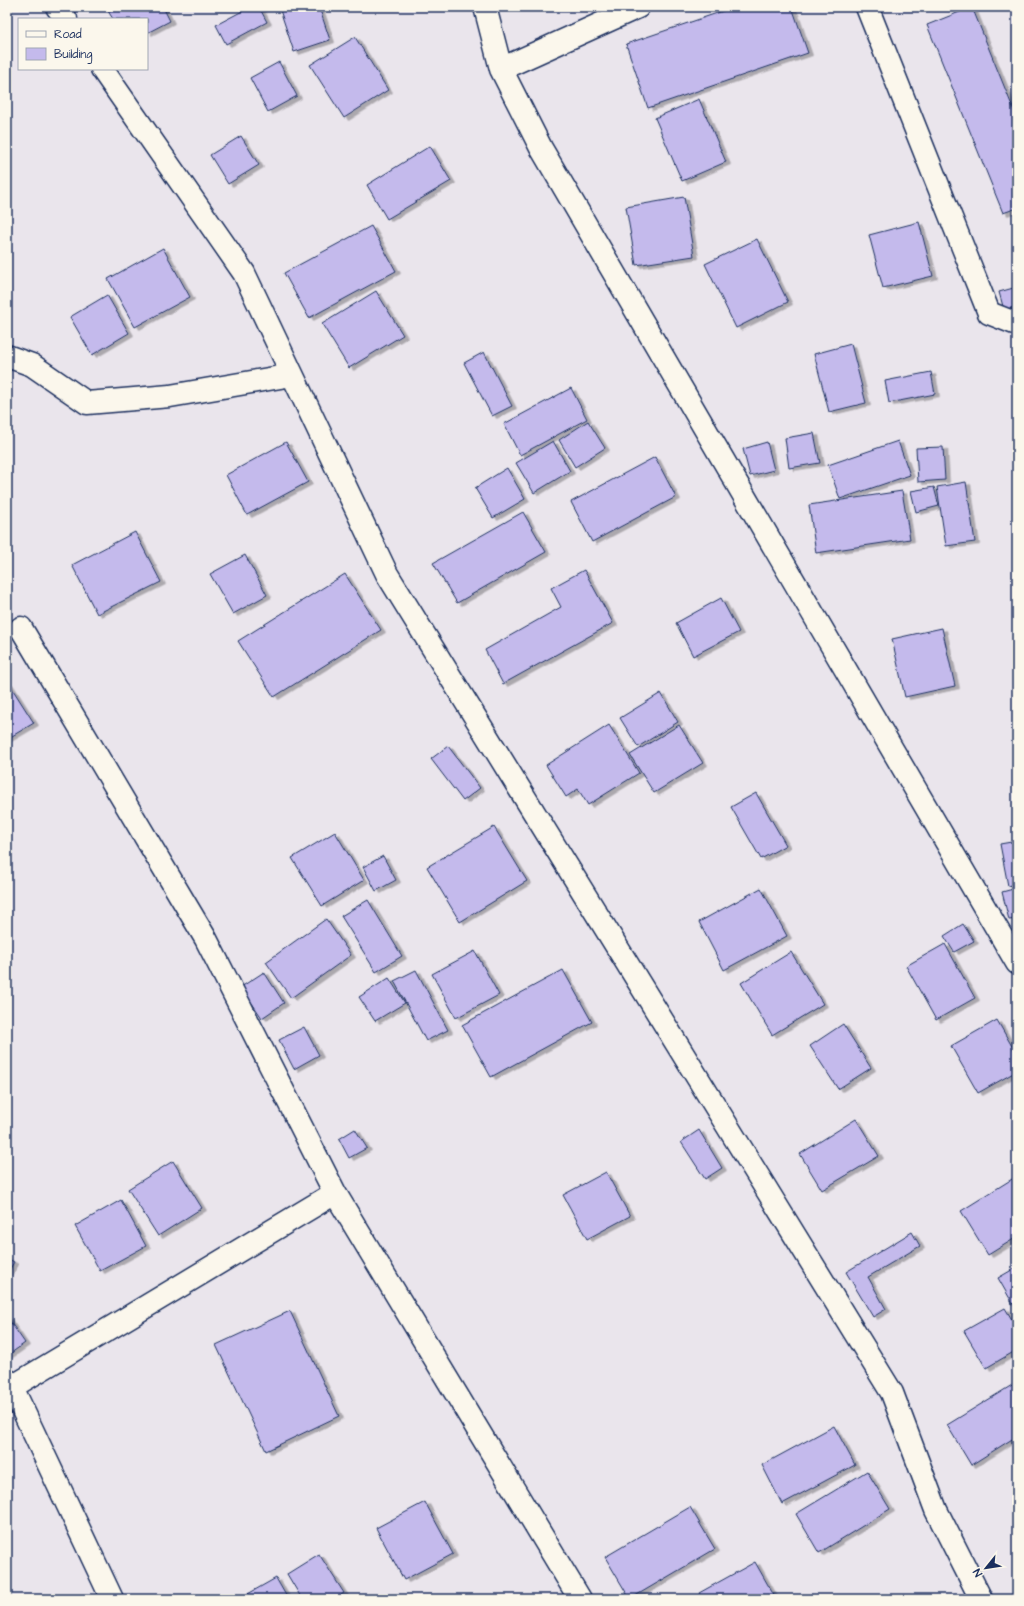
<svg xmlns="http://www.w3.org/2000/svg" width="1024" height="1606" viewBox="0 0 1024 1606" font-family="'Architects Daughter',sans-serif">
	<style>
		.building { fill: #c4baec; stroke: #1b2f5e; filter: url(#shadow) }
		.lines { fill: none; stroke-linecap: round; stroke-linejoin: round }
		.minor-casing { stroke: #1b2f5e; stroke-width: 25 }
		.minor { stroke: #fbf7ec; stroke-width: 22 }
	</style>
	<defs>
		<filter id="shadow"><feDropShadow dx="4.5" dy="2.5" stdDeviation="0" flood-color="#0004"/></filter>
	</defs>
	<rect width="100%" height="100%" fill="#eae5ec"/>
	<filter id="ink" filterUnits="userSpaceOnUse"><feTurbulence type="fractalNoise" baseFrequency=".025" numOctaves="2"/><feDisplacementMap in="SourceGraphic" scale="8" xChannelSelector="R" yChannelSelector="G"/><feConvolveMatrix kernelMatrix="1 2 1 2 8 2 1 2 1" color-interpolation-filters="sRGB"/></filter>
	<g filter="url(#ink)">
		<path class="building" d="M116,7H163L170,21L147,33V19H113L108,11Z
			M250,7H259L267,22L226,44L216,25Z
			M279,7H319L330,40L294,52Z
			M735,7H792L808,53L648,108L626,44Z
			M972,7L1017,118V208L1003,213L927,25Z
			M355,37L388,90L344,118L310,65Z
			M279,62L297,96L268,112L250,78Z
			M699,99L726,162L682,181L655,118Z
			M241,136L259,165L228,184L210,155Z
			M430,146L451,181L387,219L367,185Z
			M684,197L694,256L636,265L626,207Z
			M919,222L933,276L883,288L869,235Z
			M371,226L396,271L309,318L284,273Z
			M757,239L788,302L736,328L705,264Z
			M163,248L190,297L135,327L108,279Z
			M1017,287V306L1004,310L999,292Z
			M376,291L403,335L349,368L322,324Z
			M107,295L129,333L92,355L70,317Z
			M851,344L866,403L829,412L814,354Z
			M484,352L512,406L492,416L464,363Z
			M931,372L935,394L889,403L885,381Z
			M571,388L587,419L520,455L504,424Z
			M588,421L605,448L575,467L559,440Z
			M814,433L820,463L789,468L785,438Z
			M553,441L570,471L534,493L516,463Z
			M898,441L910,475L840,499L828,465Z
			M286,442L308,482L247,515L226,475Z
			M767,442L774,470L750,476L743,449Z
			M943,447L945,480L918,482L916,448Z
			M655,457L676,497L592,542L571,502Z
			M507,468L525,499L493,518L475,488Z
			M966,482L975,542L946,546L937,487Z
			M934,487L939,506L916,512L911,491Z
			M902,491L910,539L816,553L809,505Z
			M523,512L546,552L457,603L433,563Z
			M135,532L161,582L97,614L72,565Z
			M245,555L267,595L233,614L210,574Z
			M584,570L613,623L503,684L485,650L561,607L551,588Z
			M345,574L381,630L274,697L238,641Z
			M721,598L739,632L693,656L676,623Z
			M942,628L955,686L905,697L892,639Z
			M8,682L34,723L7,739V683Z
			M661,693L678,722L638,747L620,718Z
			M609,725L639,773L588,805L578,789L566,797L546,765Z
			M679,725L703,763L654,793L630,755Z
			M448,746L480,788L463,801L431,759Z
			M756,793L786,845L761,859L731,807Z
			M494,827L527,881L460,922L427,867Z
			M335,832L364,880L322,906L292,858Z
			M1017,841V884L1008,886L1000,844Z
			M383,856L396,880L376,891L363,867Z
			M761,888L787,936L724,970L699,922Z
			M1017,888V919L1009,920L1002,892Z
			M368,900L402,956L376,972L341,916Z
			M326,919L351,955L291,998L266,962Z
			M963,924L974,941L954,952L944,936Z
			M945,944L975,998L936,1020L906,966Z
			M475,951L499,995L456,1018L432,974Z
			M791,952L823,1004L772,1035L741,983Z
			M416,970L448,1030L426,1041L394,981Z
			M563,970L592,1022L491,1077L462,1025Z
			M264,972L284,1003L262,1018L241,987Z
			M389,978L405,1003L375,1021L359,997Z
			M997,1020L1017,1055V1071L978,1093L951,1046Z
			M843,1024L871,1068L838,1089L810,1046Z
			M304,1027L319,1055L294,1069L279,1040Z
			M856,1119L879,1156L822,1190L800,1154Z
			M355,1129L367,1148L349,1158L339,1139Z
			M699,1130L722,1168L705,1179L681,1142Z
			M173,1161L202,1208L158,1236L128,1189Z
			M606,1172L630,1216L587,1239L563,1195Z
			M1017,1176V1237L988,1255L961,1211Z
			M121,1200L146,1246L100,1271L75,1226Z
			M912,1232L920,1246L868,1277L886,1309L873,1317L846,1272Z
			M7,1258L14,1262L7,1274Z
			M1017,1267V1311L998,1278Z
			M1005,1308L1017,1328V1350L986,1368L964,1331Z
			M290,1311L339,1416L266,1451L216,1345Z
			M7,1317L25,1343L7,1356Z
			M1017,1382V1436L971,1465L947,1425Z
			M834,1426L855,1465L782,1504L762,1465Z
			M867,1471L890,1509L819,1553L796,1514Z
			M425,1502L453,1554L404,1580L376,1528Z
			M690,1507L715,1549L630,1599L605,1557Z
			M319,1554L344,1593L335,1599H302L287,1574Z
			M755,1562L776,1599H702L699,1593Z
			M276,1578L288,1599H239Z"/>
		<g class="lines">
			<g class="minor-casing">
				<path id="minor" d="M57,7L66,19
					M485,7L501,69L541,148L1017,963
					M867,7L989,313L1017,324
					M102,69L244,273L387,574L892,1393L936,1510L981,1599
					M501,69L638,7
					M7,356L32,365L87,403L170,396L292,375
					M21,628L206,939L335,1193L580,1599
					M7,1380L12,1387L112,1599
					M12,1387L335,1193"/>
			</g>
			<use href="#minor" class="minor"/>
		</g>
	</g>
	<rect width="1024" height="1606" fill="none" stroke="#fbf7ec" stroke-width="24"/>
	<rect x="12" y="12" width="1000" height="1582" fill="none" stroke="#1b2f5e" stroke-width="1.5" filter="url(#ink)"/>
	<rect x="18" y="18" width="130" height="52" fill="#fbf7ec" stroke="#a1a7b3"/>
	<rect x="26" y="31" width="20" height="6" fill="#fbf7ec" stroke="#a1a7b3"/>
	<text x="54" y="38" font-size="12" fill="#1b2f5e">Road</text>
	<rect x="26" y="48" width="20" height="12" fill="#c4baec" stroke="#a1a7b3"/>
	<text x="54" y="58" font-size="12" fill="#1b2f5e">Building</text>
	<g transform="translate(986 1568) rotate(240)" stroke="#fbf7ec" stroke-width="3" paint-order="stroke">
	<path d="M0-3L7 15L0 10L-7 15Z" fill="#1b2f5e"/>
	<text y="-6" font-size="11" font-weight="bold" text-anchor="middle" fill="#1b2f5e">N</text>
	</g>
</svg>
